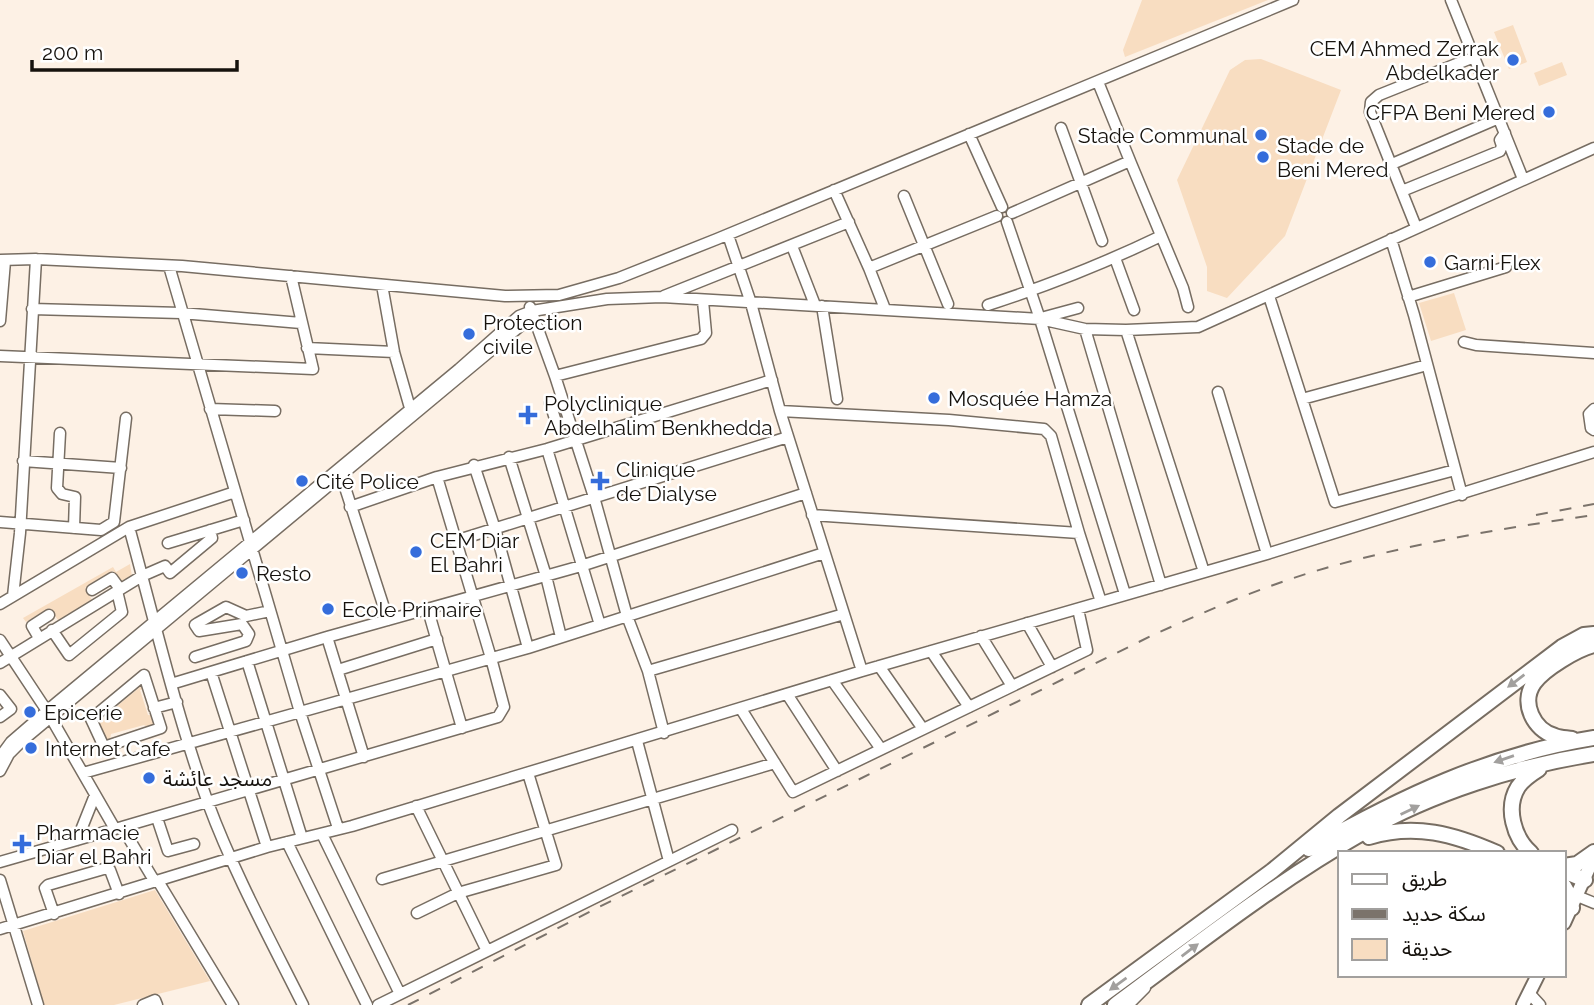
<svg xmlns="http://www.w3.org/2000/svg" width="1594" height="1005" viewBox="0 0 1594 1005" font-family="Raleway,'Noto Sans Arabic',sans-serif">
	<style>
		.green { fill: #f8ddc1 }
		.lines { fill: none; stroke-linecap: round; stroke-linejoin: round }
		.minor-casing { stroke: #776d62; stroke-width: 13 }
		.major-casing { stroke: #776d62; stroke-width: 16 }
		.highway-casing { stroke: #776d62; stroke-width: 18 }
		.minor { stroke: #fff; stroke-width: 10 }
		.major { stroke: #fff; stroke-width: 12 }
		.highway { stroke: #fff; stroke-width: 14 }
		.rail { stroke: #7b736b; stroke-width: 2; stroke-dasharray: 12 12; stroke-linecap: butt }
		.oneway { fill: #a2a09e }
		.poi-dot { fill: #356ddb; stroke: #fff; stroke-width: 2.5 }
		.labels { text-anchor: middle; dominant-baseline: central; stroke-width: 5; stroke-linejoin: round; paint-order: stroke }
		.poi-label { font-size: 21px; fill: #16120d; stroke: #fff; text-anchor: start }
	</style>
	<rect width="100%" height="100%" fill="#fdf1e5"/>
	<path class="green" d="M1142,0H1268L1125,57L1123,50Z
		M1513,25L1527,62L1509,69L1494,32Z
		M1261,59L1341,90L1285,236L1227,298L1207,291V267L1177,180L1230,70L1245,60Z
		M1562,62L1567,75L1539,86L1534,73Z
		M1454,293L1466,330L1431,341L1419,303Z
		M130,564L132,576L120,582L113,571L85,588L92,600L58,620L49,608L26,622L23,618L113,567L116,572Z
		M142,680L145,689L140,690L148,715H153L156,725L149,728L144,725L111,734L110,740H107L94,719L100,720L139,688L137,684Z
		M155,890L210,981L114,1005H44L23,931Z"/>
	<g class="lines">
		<g class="minor-casing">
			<path id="minor" d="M1451,0L1523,179
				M1098,82L1130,161
				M1061,128L1102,241
				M969,134L1002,207
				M1392,164L1499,118
				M834,190L869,268L997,216
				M1402,191L1500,151L1502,146L1500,140L1505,133
				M904,196L948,304
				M1012,213L1130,161L1183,288L1188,307
				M1007,222L1040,319L1125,594
				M1416,227L1370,112L1371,102L1379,95L1474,57
				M728,235L751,303L780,411L862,671
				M1391,239L1414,315L1462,495
				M792,246L815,305
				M1115,258L1134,310
				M0,260L36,259L182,266L505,296L559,295L619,278L717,239L1293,0
				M169,266L300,712L338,828
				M869,268L885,309
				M382,285L394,352L410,408
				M664,296L849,222
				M1269,296L1335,502L1455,470
				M1408,297L1506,267
				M988,305C1047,286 1105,263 1161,236
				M822,306L837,399
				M530,307L555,376L594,497L627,616L648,671L664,733
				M32,309L181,313L301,323
				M532,311L607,299L662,297L1040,319L1085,329L1126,330L1198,327L1594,148
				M1041,318L1078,308
				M0,321L5,261
				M1085,329L1161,585
				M1126,330L1204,572
				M1464,342L1476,345L1594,353
				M307,348L394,352
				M0,356L313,369L291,276
				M555,376L701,339L706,333L703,301
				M1218,392L1267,554
				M1302,399L1427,365
				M550,403L557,425L569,421
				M210,409L275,411
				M1594,409L1589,414L1591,428L1594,430
				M780,411L949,420L1044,429L1051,436L1079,533L812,515
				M60,433L57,488L62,494L75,497L74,528
				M547,449L600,625
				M509,457L546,576L561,637
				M23,461L121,468
				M474,465L495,529L528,648
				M340,472L388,620
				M350,507L437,477
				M0,522L101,530L114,522L126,418
				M129,527L235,492
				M1079,533L1101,602
				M455,541L788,437
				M168,543L244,520
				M92,590L112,578L120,589
				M13,596L20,533L36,259
				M0,604L129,527C154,619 176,713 208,803C234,873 270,939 303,1005
				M428,610L462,728
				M1027,623L1052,667
				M52,630L69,655L122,612L117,591
				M981,636L1012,686
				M327,637L364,757
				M39,638L32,626L49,615
				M0,640L47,711L115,829L122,827L155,882
				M931,651L969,707
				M195,657L246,641L249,634L242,624L199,631L195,625L198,623L226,607L246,616L270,611
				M247,661L302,838
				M0,663L142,576L165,566L170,573L212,538L210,530
				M879,666L923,729
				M338,670L437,639
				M648,671L844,614
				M211,672L267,847
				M144,675L161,728L104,747L91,719Z
				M832,680L881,749
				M171,684L327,637L581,566L806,493
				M787,694L837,771
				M0,695L11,709L0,717
				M154,708L177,702
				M741,709L793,792L1087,650L1078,609
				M637,741L669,861
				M0,757L11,742L55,704L459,369L519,316L532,311L524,323L22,741L9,754L0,771
				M83,773L528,648L824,553
				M416,806L487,951
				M157,818L168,851L194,844
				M122,827L498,717L504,707L491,658L437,477L547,449L772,380
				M322,834L400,994
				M77,840L95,795
				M287,842L367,1005
				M0,862L115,829
				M382,879L775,763
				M0,880L38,1005
				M158,881L233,1005
				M1577,896L1594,903
				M417,913L458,893L556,865L528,773
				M54,914L45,888L48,885L107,868L110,870L119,894
				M0,929L267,847L352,826L862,671L1267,554L1594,452
				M1529,993L1540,1005
				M143,1005L155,1000L157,1005
				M378,1005L732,830
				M1128,1005L1145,988"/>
		</g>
		<g class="major-casing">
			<path id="major" d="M1564,923L1594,857
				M1523,1005L1538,975"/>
		</g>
		<g class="highway-casing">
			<path id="highway" d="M1572,739C1566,738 1560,738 1555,736C1534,730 1520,703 1534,683C1544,669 1577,649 1594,645
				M1369,837C1415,823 1454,834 1497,853
				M1309,849C1401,797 1488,755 1594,738
				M1531,853C1514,838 1505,808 1518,787C1523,779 1531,774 1539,769
				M1564,866L1577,864L1594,852
				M1564,871L1585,880
				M1564,886L1569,895L1572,908
				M1089,1005L1272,871L1339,816L1562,647L1584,635L1594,634
				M1115,1005C1196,945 1276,882 1364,832C1432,793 1517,766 1594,754"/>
		</g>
		<use href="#minor" class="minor"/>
		<use href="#major" class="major"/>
		<use href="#highway" class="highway"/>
		<path class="rail" d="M1536,515L1594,504
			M408,1005L597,908L1151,636C1208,610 1266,585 1326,568C1414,543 1504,528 1594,515"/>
	</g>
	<defs><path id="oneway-solid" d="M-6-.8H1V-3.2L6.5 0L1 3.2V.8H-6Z" transform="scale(1.75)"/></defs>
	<g class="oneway">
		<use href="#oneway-solid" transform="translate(1516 681) rotate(143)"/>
		<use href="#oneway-solid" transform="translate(1504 759) rotate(161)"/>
		<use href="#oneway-solid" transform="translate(1410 810) rotate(-26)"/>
		<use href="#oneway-solid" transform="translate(1190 950) rotate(-37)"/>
		<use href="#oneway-solid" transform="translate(1118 984) rotate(144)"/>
	</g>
	<g class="poi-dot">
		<circle cx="1513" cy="60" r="7"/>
		<circle cx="1549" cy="112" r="7"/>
		<circle cx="1261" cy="135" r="7"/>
		<circle cx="1263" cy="157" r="7"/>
		<circle cx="1430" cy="262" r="7"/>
		<circle cx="469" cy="334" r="7"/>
		<circle cx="934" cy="398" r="7"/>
		<path d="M524.5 404.5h7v7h7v7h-7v7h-7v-7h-7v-7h7z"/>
		<circle cx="302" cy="481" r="7"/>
		<path d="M596.5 470.5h7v7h7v7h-7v7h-7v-7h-7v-7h7z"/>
		<circle cx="416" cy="552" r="7"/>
		<circle cx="242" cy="573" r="7"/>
		<circle cx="328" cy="609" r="7"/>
		<circle cx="30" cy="712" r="7"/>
		<circle cx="31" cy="748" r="7"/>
		<circle cx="149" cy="778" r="7"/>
		<path d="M18.5 833.5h7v7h7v7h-7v7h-7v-7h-7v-7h7z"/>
	</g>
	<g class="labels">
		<g class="poi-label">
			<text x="1499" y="48" text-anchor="end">CEM Ahmed Zerrak<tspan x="1499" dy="24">Abdelkader</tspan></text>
			<text x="1535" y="112" text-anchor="end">CFPA Beni Mered</text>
			<text x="1247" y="135" text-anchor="end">Stade Communal</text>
			<text x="1277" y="145">Stade de<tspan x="1277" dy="24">Beni Mered</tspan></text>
			<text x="1444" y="262">Garni Flex</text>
			<text x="483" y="322">Protection<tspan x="483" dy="24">civile</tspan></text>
			<text x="948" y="398">Mosquée Hamza</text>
			<text x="544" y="403">Polyclinique<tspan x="544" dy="24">Abdelhalim Benkhedda</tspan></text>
			<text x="616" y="469">Clinique<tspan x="616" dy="24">de Dialyse</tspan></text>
			<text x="316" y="481">Cité Police</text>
			<text x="430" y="540">CEM Diar<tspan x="430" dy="24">El Bahri</tspan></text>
			<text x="256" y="573">Resto</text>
			<text x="342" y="609">Ecole Primaire</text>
			<text x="44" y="712">Epicerie</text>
			<text x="45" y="748">Internet Cafe</text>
			<text x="163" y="778">مسجد عائشة</text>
			<text x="36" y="832">Pharmacie<tspan x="36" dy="24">Diar el Bahri</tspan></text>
		</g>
	</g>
	<rect x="1338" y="851" width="228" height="126" fill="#ffffff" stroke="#a2a09e" stroke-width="2"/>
	<rect x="1352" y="874" width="35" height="10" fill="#ffffff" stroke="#a2a09e" stroke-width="2"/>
	<text x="1402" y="886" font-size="21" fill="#16120d">طريق</text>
	<rect x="1352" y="909" width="35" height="10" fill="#7b736b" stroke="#a2a09e" stroke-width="2"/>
	<text x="1402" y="921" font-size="21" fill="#16120d">سكة حديد</text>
	<rect x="1352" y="939" width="35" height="21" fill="#f8ddc1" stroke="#a2a09e" stroke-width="2"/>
	<text x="1402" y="956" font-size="21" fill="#16120d">حديقة</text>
	<path d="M32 60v10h205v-10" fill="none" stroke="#16120d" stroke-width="3.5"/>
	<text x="42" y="60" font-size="21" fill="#16120d" stroke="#ffffff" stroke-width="5" paint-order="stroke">200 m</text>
</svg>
